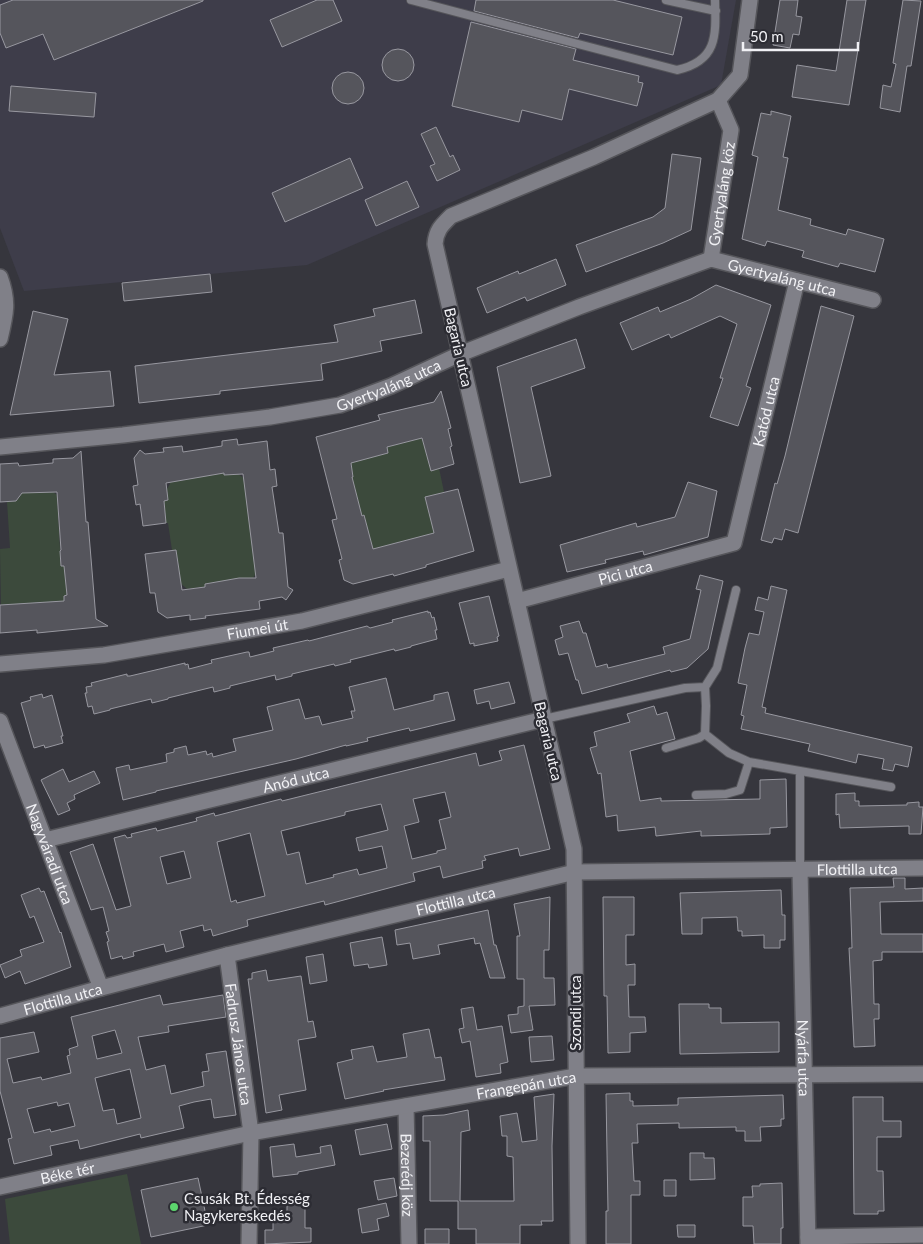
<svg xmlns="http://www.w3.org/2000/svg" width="923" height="1244" viewBox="0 0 923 1244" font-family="Lato,sans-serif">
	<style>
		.built { fill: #3e3d4a }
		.green { fill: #3c4a3c }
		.building { fill: #55555c; stroke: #9898a0; fill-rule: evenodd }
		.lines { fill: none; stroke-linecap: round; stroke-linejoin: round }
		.lane-casing { stroke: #55555a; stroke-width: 10 }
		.street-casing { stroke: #55555a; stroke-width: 18 }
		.lane { stroke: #808088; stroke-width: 8 }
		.street { stroke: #808088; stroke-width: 15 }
		.poi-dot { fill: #5cd56d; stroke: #2c2c33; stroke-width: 2 }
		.labels { text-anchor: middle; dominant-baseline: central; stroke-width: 5; stroke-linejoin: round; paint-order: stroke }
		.street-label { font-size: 15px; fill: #f1f1f5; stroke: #2c2c33 }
		.poi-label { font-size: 15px; fill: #f1f1f5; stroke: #2c2c33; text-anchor: start }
	</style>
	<rect width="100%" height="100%" fill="#36363d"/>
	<path class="built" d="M0,0H736L721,85L307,265L24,291L0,228Z"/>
	<path class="green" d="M417,436L425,440L431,470L439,468L444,492L425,498L436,537C414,537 394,541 375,553L368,549V531L364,515L360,516L352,477L353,476L351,464L355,459L388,453L387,447L403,443Z
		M218,470L238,474L245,479L246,495L256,573L253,578L205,584L206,589L202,587L187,589L178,581L179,567L176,550H172L168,523H166L164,501L168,500L167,489L170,484L168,476L174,481L184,480V475L189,478L219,474Z
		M53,492L57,495L61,566H64L67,595L64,596L65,606C42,604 22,601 1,609L0,549L10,548L7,502C14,501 20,501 21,493Z
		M127,1174L141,1244H10L5,1199Z"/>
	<path class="building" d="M13,0H203V1L54,60L43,34L6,48L0,33V5Z
		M317,0H333L342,21L282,47L270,20Z
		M476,0H613L682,17L673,55L580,33L578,38L474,11Z
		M780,0H798L796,16L802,17L799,35L793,34L790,48L773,45Z
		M847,0H866L849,105L792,97L797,65L836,71Z
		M903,0L921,1L911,66H907L900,112L880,108L883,85L891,87L896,64L893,63Z
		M471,22L576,49L573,60L639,76L638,82L643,83L637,106L569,89L562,120L522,110L519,122L452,106Z
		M382 65a16 16 0 1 1 32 0a16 16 0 1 1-32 0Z
		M332 88a16 16 0 1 1 32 0a16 16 0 1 1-32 0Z
		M11,86L96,93L94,117L9,111Z
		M771,111L791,116L783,157L788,158L778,210L811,219L810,225L846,235L848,229L884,239L875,272L840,263L838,267L802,257L804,251L767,241L765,246L742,239L758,157L752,155L761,113L771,115Z
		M436,127L450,157L453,155L460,170L437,181L430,166L435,164L421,134Z
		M672,154L701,158L691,230L663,243L586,272L576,245L653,217L665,208Z
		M350,158L363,188L285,222L272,193Z
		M407,181L419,207L376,226L365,200Z
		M556,259L566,285L527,301L525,297L487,313L477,288L518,271L519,274Z
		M210,274L212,292L124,301L122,283Z
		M716,285L771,305L746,386L751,388L738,426L710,417L723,378H720L737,324L720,316L671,338L669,334L632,350L620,323L658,307L660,312L691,299Z
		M415,300L422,333L380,341L382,351L321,364L323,380L220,391V394L139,403L135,366L338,342L334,325L375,316L373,309Z
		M821,306L854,316L798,533L785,529L782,540L774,538L772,543L761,540L775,483L777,484L785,456Z
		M33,311L68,319L54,375L110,371L114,406L10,415Z
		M576,339L585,368L531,387L551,476L520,483L497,367Z
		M441,391L451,428L448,429L452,446L450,447L454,464L431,471L422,438L387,447L388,453L351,463L353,477H352L362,516L364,515L373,549L434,533L425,497L458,489L474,551L426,565V567L394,576L393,574L353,584L344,580L339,560L342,559L332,520L337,519L316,437L380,420L378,415L434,402Z
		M237,439L238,445L267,441L270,470L275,469L277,486L272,487L279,533H283L288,587L293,590L286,600L282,597L259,601L260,609L205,616L206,618L190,620V615L167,618L158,612L155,593H150L145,554L176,550L182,590L205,587V584L239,578H256L243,474L224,475V473L166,483L168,500L164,501L166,523L143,526L140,504L136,505L133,486L138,485L134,458L140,450L145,454L164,452L163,448L182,446L183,452L222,446V441Z
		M81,451L86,522H88L96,619L108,626L37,633V630L0,633V605L64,601V596L67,595L64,566H61L60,551L61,550L57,492L22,493L16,501L0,502V464L18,463L19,466L53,463V459L73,458Z
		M688,482L717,491L708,537L644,555L643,551L605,560L606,563L567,572L560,545L636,523L637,527L675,517Z
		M700,575L723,581L708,649L687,668L671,672L670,670L582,694L578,680H576L568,653L559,655L555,640L563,637L560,626L579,621L583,633H586L596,667L607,664L608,668L665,654L663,647L690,639L701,590L696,589Z
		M771,586L787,590L762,707L766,708L765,713L912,747L908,767L895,764L893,771L882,769L884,759L858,754L856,763L808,751L810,744L741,729L744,716L741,715L747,685L738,683L745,648L749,633L759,635L764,612L755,610L758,597L768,600Z
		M489,596L499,636L497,637L498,641L474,646V643L470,644L459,603Z
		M428,611V613L430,612L432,618L434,617L437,630H435L437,639L411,646V647L395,651L394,649L350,660L351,662L335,666L334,664L292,674V676L276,680L275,675L230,686V688L214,692L213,687L168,698V699L152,703L151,699L110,709V710L94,714L92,706L88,707L85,693H87L86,687L92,686L91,683L127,674V676H130L185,663V665L188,664L189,669L212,663L211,660L247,652H249L250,657L274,651L273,648L308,640L309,641L367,626L370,628L393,622L392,620Z
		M386,678L394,710L434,700V695L448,692L455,720L410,731L409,728L367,738L368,741L346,746V745L296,759L156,791V792L123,800L116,768L129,765L130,770L167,762L166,754L174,752V749L186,746L188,755L206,751L207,755L212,753L213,757L236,751L233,739L273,730L267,707L299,699L305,719L319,716L322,725L353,718L351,711H355L349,687Z
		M509,682L515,703L491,709L489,701L477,704L474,690Z
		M42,694L43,698L52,695L63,736H61L63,743L45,748L44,745L34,748L21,703L31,700L30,697Z
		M654,706L657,715L667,712L675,739L630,751L640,801L661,798V801L760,799V780L786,779L787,827L770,828V834L701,836V831L656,836L655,827L618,831L617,815L606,817L601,773L598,774L590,748L597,746L594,732L630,722L627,714Z
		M524,745L550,849L520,856L518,848L484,856L486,860L482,861L483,868L443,878L440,866L413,873L415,881L325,905L324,901L247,920L248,926L213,936L211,929L204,931L203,925L180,931L184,947L166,952L164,944L133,952L134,956L123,959L122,956L111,959L107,942L109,941L106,932L109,931L103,907L91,910L70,852L93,844L116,910L131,906L114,838L125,835L127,838L132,837L131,834L156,828L157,831L197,821L196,818L214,813L215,816L281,799L282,801L476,753L479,766L502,760L499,751ZM445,792L451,817L439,820L446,849L437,851V853L412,859L404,826L419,822L413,799ZM381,804L388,830L356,838L359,851L382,846L387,868L359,875L357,869L333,875L334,877L306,884L299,852L287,855L281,831L345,815V812ZM250,833L265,896L237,903L236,900L231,902L217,842ZM184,851L191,878L167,884L160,857Z
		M63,769L69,782L94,771L100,783L74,795L75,799L67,803L70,810L58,815L41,780Z
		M855,793V801H859V806L907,805V803L919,802V807H923L921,834H909V826L840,828L839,814L836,815V794Z
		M893,878H905V889L923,888V901L880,902L881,934H923V952H882V960L873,961L874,1004H879V1019H874L875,1046L854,1047L849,948H852L850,888L894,887Z
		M39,888L41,892L44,891L60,933L61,932L71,967L25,984L20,971L5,978L0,965L22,956L20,950L44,942L34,916L30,918L21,895Z
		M781,890L782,915H785V940H780V948H764V935L742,936V931H738L737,917L702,918V934H682L680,893Z
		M550,897L549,950H544V978H554L555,1005L529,1006L533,1030L511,1033L508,1015L518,1014V1007L524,1006V979H517V936H520L514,904Z
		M603,897H634V935H626V965L635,964V985H628L629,1017H645L646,1032L630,1033V1052L608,1053L607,996H604Z
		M488,910L494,945H496L505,978H490L480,943L475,944L474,938L438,945L440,954L413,959L410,943L397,945L395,930Z
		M382,937L387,965L369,968L368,964L354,966L350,943Z
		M323,954L327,981L310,984L306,957Z
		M266,970L268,981L301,976L308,1022L313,1021L316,1037L298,1040L306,1090L279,1095L282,1110L266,1113L248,979H252V973Z
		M160,995L163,1005L223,995L226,1017L168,1026L169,1032L138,1037L146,1070L165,1065L171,1094L204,1086L202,1072L209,1071L206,1054L226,1051L236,1115L214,1118L211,1099L194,1102L179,1106L184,1128L141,1138L140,1134L80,1149L78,1140L50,1146L52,1155L14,1164L8,1139L12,1138L0,1091V1038L34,1032L39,1052L7,1059L13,1083L41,1077L42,1080L71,1073L67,1056L70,1055L69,1049L78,1046L71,1017ZM115,1030L122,1053L97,1059L92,1036ZM130,1069L141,1118L117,1124L114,1109L103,1111L95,1078ZM57,1102L58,1106L69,1103L75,1126L51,1132L50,1129L34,1133L27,1109Z
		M679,1004H709V1008H721V1023L779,1022V1052L680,1054Z
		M473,1007L477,1030L502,1026L508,1062L500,1064L501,1073L476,1077L470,1041L462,1043L459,1029L464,1028L461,1009Z
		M429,1029L435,1058L441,1057L445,1080L383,1090L384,1091L345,1099L337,1063L353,1059L351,1050L373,1046L377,1062L407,1057L403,1034Z
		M552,1036L554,1060L531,1062L529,1037Z
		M630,1093V1101H633V1106L678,1105V1098L783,1095L784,1119H781V1126L760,1127L761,1141H745V1131H736V1127L679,1128V1123L637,1124L638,1143H632L634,1181H640V1195H631V1244H606V1211H608L606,1094Z
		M554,1094L552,1146L553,1221H541L542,1225H520V1244H476V1229H458V1201H430V1141H423V1116L444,1115L468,1110L470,1130L461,1132L460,1201H514L513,1157L507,1156V1136H502L500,1116L517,1113L522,1142L537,1140L534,1097Z
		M853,1097H883V1121H901V1137H877V1171H883L884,1211H878V1214H854Z
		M387,1124L392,1149L360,1155L355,1130Z
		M294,1144L296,1157L321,1153L320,1147L331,1145L335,1165L298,1172V1174L273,1177L270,1147Z
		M690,1153H704V1158H714L715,1179L690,1180Z
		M198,1178L208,1225L151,1237L141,1190Z
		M394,1178L397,1196L378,1200L374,1181Z
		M664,1180H676V1196H664Z
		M782,1183L783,1228H781V1244H754L753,1226H743V1197H753L752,1186H760V1184Z
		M305,1197V1228H311V1242L265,1244V1230H273V1216H287V1198Z
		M386,1203L389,1216L377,1219L379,1230L362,1233L358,1209Z
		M677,1225H695V1237H678Z
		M425,1229H449V1244H425Z"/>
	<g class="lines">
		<g class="lane-casing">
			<path id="lane" d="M411,0L677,70C718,61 716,35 715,0
				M666,0L716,11
				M544,719L685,688L705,687L717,668L736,590
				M705,734L729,753L749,762L891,787
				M666,748L699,738L705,734L706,706L705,687
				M800,772V870
				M696,795L726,794L740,790L749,762"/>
		</g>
		<g class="street-casing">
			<g id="street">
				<path id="s1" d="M711,259L731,130L718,100"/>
				<path d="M0,277C9,301 6,314 0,339"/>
				<path id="s2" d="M0,447L123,435L270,417L340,405L391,386L460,354L579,307L711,259L873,300"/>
				<path id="s3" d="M517,601L734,543L797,281"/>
				<path id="s4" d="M0,664L104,655L302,621L509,569"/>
				<path id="s5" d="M0,721L101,988"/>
				<path id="s6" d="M45,840L544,719"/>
				<path id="s7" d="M800,870L808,1244"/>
				<path id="s8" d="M227,955L251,1133L249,1244"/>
				<path id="s9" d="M0,1016L101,988L227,955L575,872L923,868"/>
				<path id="s10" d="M406,1106L409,1244"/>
				<path id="s11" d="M0,1187L251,1133L576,1076L923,1074"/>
				<path d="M808,1237L923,1235"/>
				<path d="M578,1244L574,849L435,244C436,230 442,225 451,216L594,157L718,100L740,75L750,0"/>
			</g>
		</g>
		<use href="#lane" class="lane"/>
		<use href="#street" class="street"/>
	</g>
	<circle class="poi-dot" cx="174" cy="1207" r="5"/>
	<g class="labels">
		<g class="street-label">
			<text stroke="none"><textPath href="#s1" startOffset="66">Gyertyaláng köz</textPath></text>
			<text stroke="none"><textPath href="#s2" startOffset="815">Gyertyaláng utca</textPath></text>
			<text transform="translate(459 347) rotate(77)">Bagaria utca</text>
			<text stroke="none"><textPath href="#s2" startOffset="395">Gyertyaláng utca</textPath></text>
			<text stroke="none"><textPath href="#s3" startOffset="360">Katód utca</textPath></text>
			<text stroke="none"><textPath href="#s3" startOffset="112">Pici utca</textPath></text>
			<text stroke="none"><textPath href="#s4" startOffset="260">Fiumei út</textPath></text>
			<text transform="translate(549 741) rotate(77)">Bagaria utca</text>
			<text stroke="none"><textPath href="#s6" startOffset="258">Anód utca</textPath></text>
			<text stroke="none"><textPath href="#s5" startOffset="142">Nagyváradi utca</textPath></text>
			<text stroke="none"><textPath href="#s9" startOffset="875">Flottilla utca</textPath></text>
			<text stroke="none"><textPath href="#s9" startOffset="470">Flottilla utca</textPath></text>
			<text stroke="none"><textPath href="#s9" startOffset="65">Flottilla utca</textPath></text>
			<text transform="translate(575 1013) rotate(-90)">Szondi utca</text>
			<text stroke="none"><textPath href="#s8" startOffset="90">Fadrusz János utca</textPath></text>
			<text stroke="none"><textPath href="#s7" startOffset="188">Nyárfa utca</textPath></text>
			<text stroke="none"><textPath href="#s11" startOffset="536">Frangepán utca</textPath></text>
			<text stroke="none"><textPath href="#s11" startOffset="69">Béke tér</textPath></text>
			<text stroke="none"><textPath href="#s10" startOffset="69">Bezerédj köz</textPath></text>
		</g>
		<g class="poi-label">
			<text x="184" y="1198">Csusák Bt. Édesség<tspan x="184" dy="17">Nagykereskedés</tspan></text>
		</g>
	</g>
	<path d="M743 42v8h115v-8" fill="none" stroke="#f1f1f5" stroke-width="2.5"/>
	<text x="750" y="42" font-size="15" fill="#f1f1f5" stroke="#2c2c33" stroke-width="4" paint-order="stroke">50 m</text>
</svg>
